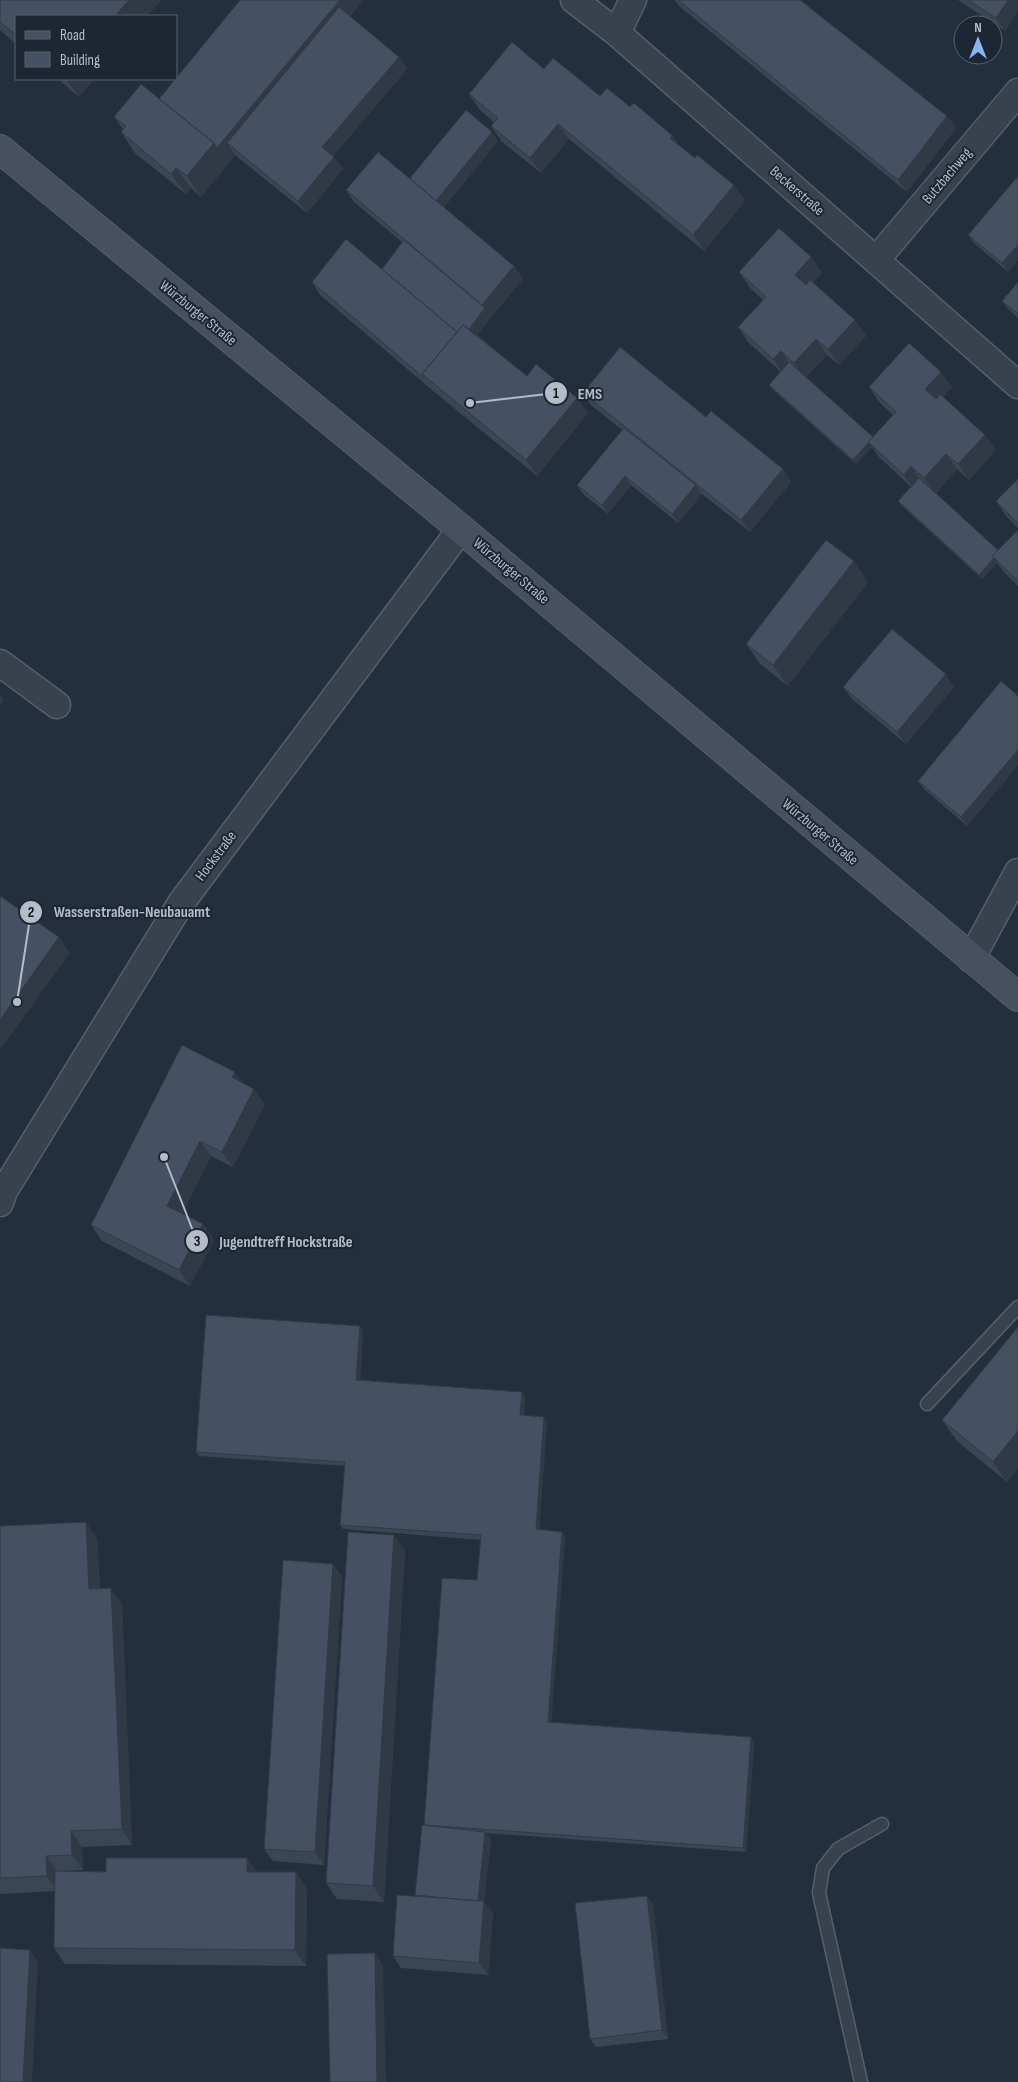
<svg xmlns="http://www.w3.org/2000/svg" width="1018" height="2082" viewBox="0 0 1018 2082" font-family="'Sofia Sans Condensed',sans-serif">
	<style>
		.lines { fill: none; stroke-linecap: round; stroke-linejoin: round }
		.lane-casing { stroke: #565f6c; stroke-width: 15 }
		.street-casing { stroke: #565f6c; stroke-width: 29 }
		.secondary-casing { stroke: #565f6c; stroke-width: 30 }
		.lane { stroke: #38414e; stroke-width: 12 }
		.street { stroke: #38414e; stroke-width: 26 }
		.secondary { stroke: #465061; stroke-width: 28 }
		.wall { fill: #3b4654 }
		.shaded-wall { fill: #303945 }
		.building { fill: #455162; stroke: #303945 }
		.labels { text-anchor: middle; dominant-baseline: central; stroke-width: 4; stroke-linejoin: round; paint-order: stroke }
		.street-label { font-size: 15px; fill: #b4bcc9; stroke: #1d2633 }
		.leader { fill: none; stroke: #b4bcc9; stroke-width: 2 }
		.callout-dot { fill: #b4bcc9; stroke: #1d2633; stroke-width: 2 }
		.mark-label { font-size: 15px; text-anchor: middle; font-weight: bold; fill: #111 }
		.callout-label { font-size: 16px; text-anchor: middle; font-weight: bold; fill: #b4bcc9; stroke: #1d2633; stroke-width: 4; stroke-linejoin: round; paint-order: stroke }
	</style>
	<rect width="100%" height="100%" fill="#242f3e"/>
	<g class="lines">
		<g class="lane-casing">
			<path id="lane" d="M927,1404L1018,1307
				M861,2082L819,1893L823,1868L838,1849L882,1824"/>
		</g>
		<g class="street-casing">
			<path id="street" d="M574,0L617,33L1018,385
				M617,33L633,0
				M876,260L1018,92
				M0,663L57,705
				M971,959L1018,872
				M0,1203L4,1191L181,903L461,529"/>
		</g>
		<g class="secondary-casing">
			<path id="secondary" d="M0,149L461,529L1018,997"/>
		</g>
		<use href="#lane" class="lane"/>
		<use href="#street" class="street"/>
		<use href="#secondary" class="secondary"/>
	</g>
	<path class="wall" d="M0,0H161L147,16H16V44L0,30Z
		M675,0H800L947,116L956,128L907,192L679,6Z
		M958,0H1018V11L1005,31Z
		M350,16L399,57L407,69L333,156L343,169L307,213L235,155L201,197L191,188L186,194L135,153L121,132L123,129L114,117L159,99Z
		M544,69L600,96L630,107L695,158L734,185L745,201L704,251L569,139L541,173L502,142L491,126L494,122L480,110L469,94Z
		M58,79H94L79,97Z
		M492,132L498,141L444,207L514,266L523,279L491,317L477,335L527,376L577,398L588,413L537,476L432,390L320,295L312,282L382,269L402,242L354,202L346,190L410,178Z
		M1018,176V260L1008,272L974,243L968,235Z
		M811,257L822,273L813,282L855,320L866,336L839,365L827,355L806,377L873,437L893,415L880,403L869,387H952L943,397L996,450L969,480L957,469L936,493L998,550L1018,530V586L1003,571L997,563L982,579L901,505L898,501L911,487L879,457L872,447L856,464L772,389L769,385L781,372L749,343L738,327L763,300L750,288L739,272Z
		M1018,282V318L1008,309L1002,301Z
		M583,393L706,417L783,469L791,482L750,532L702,494L678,523L631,485L608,514L583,494L577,485L622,430L591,405Z
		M1018,479V528L1006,516L996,501Z
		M868,582L788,686L760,664L746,644Z
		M843,687H954L906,744L852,699Z
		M1018,696V765L967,826L924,789L918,781Z
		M235,1072L243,1083L265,1105L233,1167L211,1156L182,1214L203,1224L214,1240L190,1286L102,1241L91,1225Z
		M360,1326L363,1331L360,1380L522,1392L525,1397L524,1415L547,1421L539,1530L562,1532L565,1536L551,1722L754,1742L746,1852L486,1833L491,1840L484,1902L493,1913L488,1975L401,1968L393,1956L416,1896L415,1895L425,1825L477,1580L481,1540L343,1529L340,1525L345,1466L199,1456L196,1452Z
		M1018,1327L1007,1482L957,1441L942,1420Z
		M0,1526L97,1538L100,1588L122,1604L132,1845L82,1847L83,1870L58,1871L256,1872L307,1888L306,1966L65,1964L54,1948L55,1891L0,1894Z
		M405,1550L384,1902L337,1899L326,1883Z
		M342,1576L324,1865L273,1861L264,1849Z
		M647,1896L653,1904L668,2039L596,2047L590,2039Z"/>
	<path class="shaded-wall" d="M129,0H161L147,16H115Z
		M340,0H364L238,152L227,143L235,155L201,197L187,176L214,143Z
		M1008,0H1018V11L1005,31L996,18Z
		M399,57L407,69L331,159L322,147Z
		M66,79H94L79,97Z
		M947,116L956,128L907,192L898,180Z
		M558,124L569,139L541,173L530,158Z
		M492,132L498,141L441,210L435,201Z
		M673,136L684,151L670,138Z
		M334,157L343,169L307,213L298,201Z
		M176,168L191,188L186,194L171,174Z
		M734,185L745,201L704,251L693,235Z
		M1018,245V260L1008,272L1002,263Z
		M811,257L822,273L805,291L795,275Z
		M514,266L523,279L491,317L468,347L425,377L485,308L482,305Z
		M855,320L866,336L839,365L828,349Z
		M816,339L827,355L805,378L794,363Z
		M781,351L792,367L784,375L773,359Z
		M941,372L952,387L936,405L925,389Z
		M577,398L588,413L537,476L526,460Z
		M985,435L996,450L969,480L958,464Z
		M869,442L872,447L856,464L853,460Z
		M946,454L957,469L935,494L924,478Z
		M911,466L922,482L915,490L904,475Z
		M783,469L791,482L750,532L741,520Z
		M625,476L631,485L608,514L602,505Z
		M696,485L702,494L678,523L672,514Z
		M994,558L997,563L982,579L979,575Z
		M854,561L868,582L788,686L773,665Z
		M946,674L954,687L906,744L897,732Z
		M0,694L4,700L0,706Z
		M1018,750V765L967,826L961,817Z
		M59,937L70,953L0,1050V1020Z
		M235,1072L246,1087L232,1077Z
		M254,1089L265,1105L233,1167L222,1152Z
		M200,1141L211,1156L178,1222L167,1206Z
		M203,1224L214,1240L190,1286L179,1270Z
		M360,1326L363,1331L360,1385L356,1380Z
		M522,1392L525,1397L523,1419L520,1415Z
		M544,1417L547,1421L539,1534L536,1529Z
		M1018,1431V1469L1007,1482L993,1462Z
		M86,1522L97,1538L100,1604L89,1589Z
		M562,1532L565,1536L551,1727L548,1722Z
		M394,1535L405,1550L384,1902L373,1886Z
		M333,1564L342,1576L324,1865L315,1852Z
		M111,1588L122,1604L132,1845L122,1829Z
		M751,1737L754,1742L746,1852L743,1848Z
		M71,1831L82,1847L83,1870L72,1855Z
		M485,1832L491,1840L484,1902L493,1913L488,1975L479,1963L478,1901Z
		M46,1856L57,1871L58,1891L47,1876Z
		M247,1858L258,1874L247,1872Z
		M296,1872L307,1888L306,1966L295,1950Z
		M647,1896L653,1904L668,2039L662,2030Z
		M30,1950L38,1962L32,2082H23Z
		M375,1953L383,1965L386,2082H377Z"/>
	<path class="building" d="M0,0H129L115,16H16V35L0,22Z
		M240,0H340L217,148L214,143L159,99Z
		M678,0H800L947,116L898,180Z
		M968,0H1008L996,18Z
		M339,7L399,57L322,147L334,157L298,201L227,143Z
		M512,42L544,69L553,58L600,96L607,88L630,107L634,103L673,136L670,138L695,158L697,155L734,185L693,235L558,124L530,158L491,126L498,118L469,94Z
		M141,84L214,143L187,176L176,168L171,174L121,132L126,126L114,117Z
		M466,110L492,132L436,201L410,178Z
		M378,152L514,266L482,305L346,190Z
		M1018,176V245L1002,263L968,235Z
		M779,228L811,257L795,275L806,285L810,280L855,320L828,349L816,339L794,363L781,351L773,359L738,327L766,297L739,272Z
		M346,239L457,332L422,374L424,378L312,282Z
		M404,240L485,308L469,329L463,325L457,332L382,269Z
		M1018,282V314L1002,301Z
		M463,325L527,376L536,364L577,398L526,460L422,374Z
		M909,343L941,372L925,389L936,399L940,394L985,435L958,464L946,454L924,478L911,466L904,475L868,442L896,412L869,387Z
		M620,347L706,417L711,411L783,469L741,520L583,393Z
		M789,362L873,437L868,442H869L853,460L769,385Z
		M624,428L696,485L672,514L625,476L602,505L577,485Z
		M919,478L998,550L992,556L994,558L979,575L898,501Z
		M1018,479V524L996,501Z
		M1018,530V581L992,556Z
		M826,540L854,561L773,665L746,644Z
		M892,629L946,674L897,732L843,687Z
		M1001,681L1018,696V750L961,817L918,781Z
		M0,896L59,937L0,1020Z
		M182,1045L235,1072L232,1077L254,1089L222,1152L200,1141L167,1206L203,1224L179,1270L91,1225Z
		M206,1315L360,1326L356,1380L522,1392L520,1415L544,1417L536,1529L562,1532L548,1722L751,1737L743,1848L424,1825L442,1578L477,1580L481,1535L340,1525L345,1462L196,1452Z
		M1018,1327V1431L993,1462L942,1420Z
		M86,1522L89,1589L111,1588L122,1829L71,1831L72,1855L46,1856L47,1876L0,1878V1526Z
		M348,1532L394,1535L373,1886L326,1883Z
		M283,1560L333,1564L315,1852L264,1849Z
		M422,1825L485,1832L478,1901L415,1895Z
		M106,1858H247V1872H296L295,1950L54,1948L55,1871L106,1872Z
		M397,1895L484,1901L479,1963L393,1956Z
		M647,1896L662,2030L590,2039L575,1903Z
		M0,1948L30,1950L23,2082H0Z
		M375,1953L377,2082H330L327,1954Z"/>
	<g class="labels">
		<g class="street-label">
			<text transform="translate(947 176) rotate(-50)">Butzbachweg</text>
			<text transform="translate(797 191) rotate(41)">Beckerstraße</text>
			<text transform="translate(198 313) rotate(39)">Würzburger Straße</text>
			<text transform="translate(511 571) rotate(40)">Würzburger Straße</text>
			<text transform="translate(820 832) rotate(40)">Würzburger Straße</text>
			<text transform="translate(216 856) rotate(-53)">Hockstraße</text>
		</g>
	</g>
	<path class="leader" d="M470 403L556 393M17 1002L31 912M164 1157L197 1241"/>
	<g class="callout-dot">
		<circle cx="470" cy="403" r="5"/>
		<circle cx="17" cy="1002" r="5"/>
		<circle cx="164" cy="1157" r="5"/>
		<circle cx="556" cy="393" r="12"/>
		<circle cx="31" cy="912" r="12"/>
		<circle cx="197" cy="1241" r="12"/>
	</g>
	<g class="mark-label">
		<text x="556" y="398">1</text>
		<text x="31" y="917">2</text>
		<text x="197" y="1246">3</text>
	</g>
	<g class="callout-label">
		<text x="590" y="399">EMS</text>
		<text x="132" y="917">Wasserstraßen-Neubauamt</text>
		<text x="286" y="1247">Jugendtreff Hockstraße</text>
	</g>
	<rect x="15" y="15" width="162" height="65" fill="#1d2633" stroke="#59626f"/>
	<rect x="25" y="31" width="25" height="8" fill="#465061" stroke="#59626f"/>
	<text x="60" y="40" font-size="15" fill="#b4bcc9">Road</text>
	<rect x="25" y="52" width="25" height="15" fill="#455162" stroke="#59626f"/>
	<text x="60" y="65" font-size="15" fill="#b4bcc9">Building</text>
	<g transform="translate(978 40)"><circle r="24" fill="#1d2633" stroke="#59626f"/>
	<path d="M0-4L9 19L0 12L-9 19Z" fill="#8ab4f8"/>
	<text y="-8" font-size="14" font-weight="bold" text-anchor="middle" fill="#b4bcc9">N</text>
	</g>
</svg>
